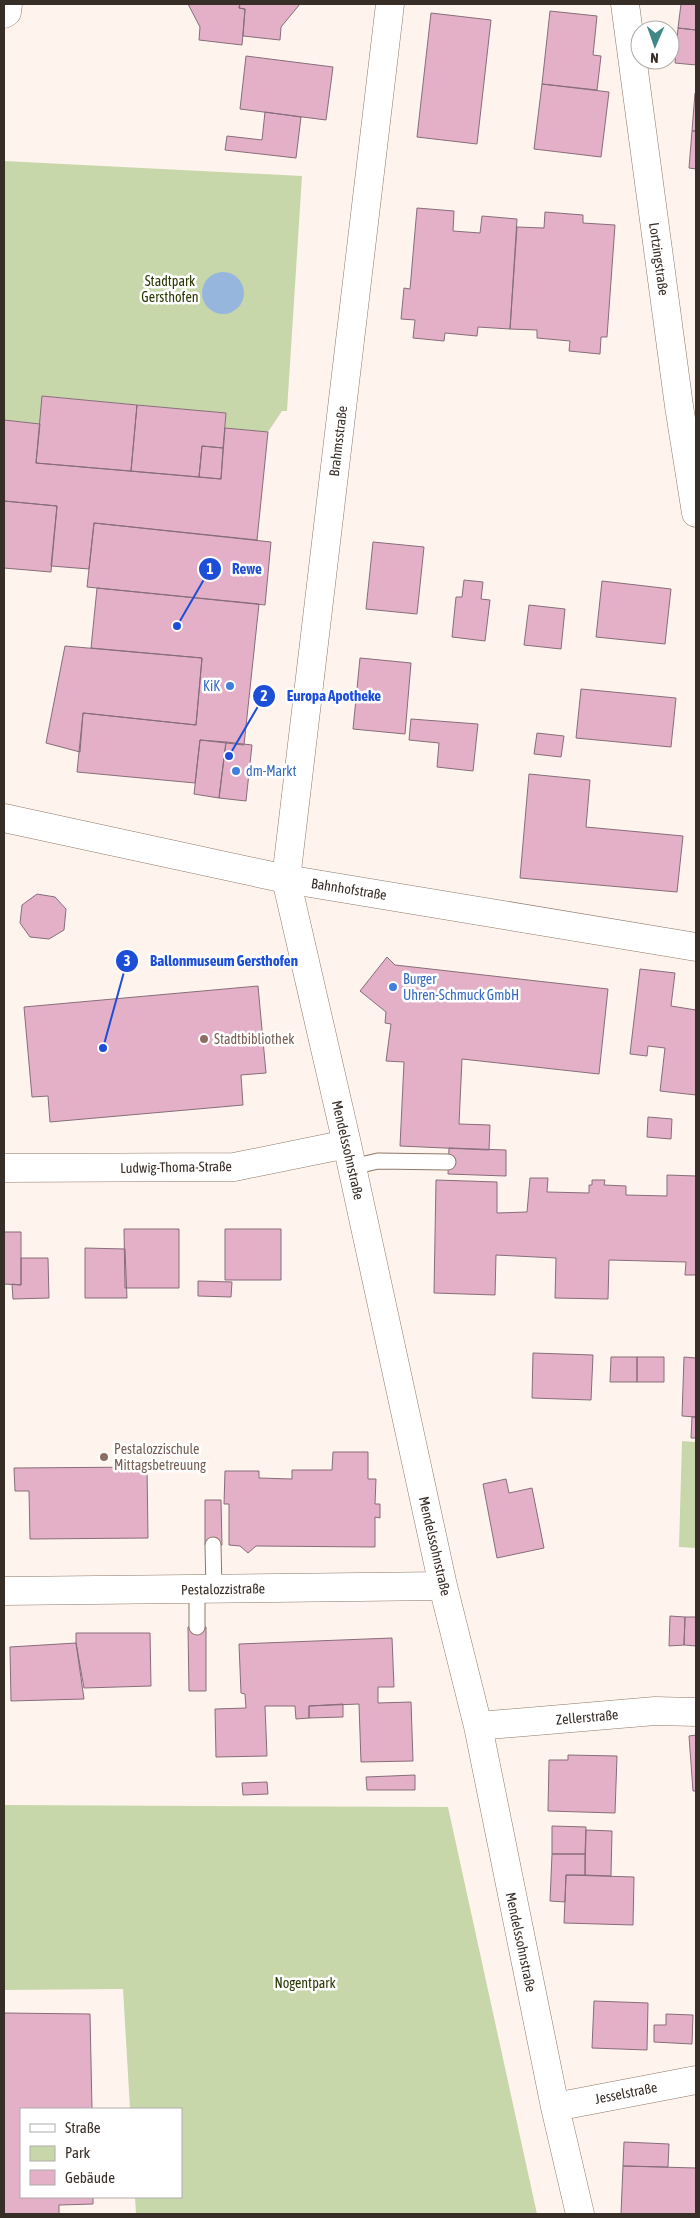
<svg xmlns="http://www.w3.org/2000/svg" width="700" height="2218" viewBox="0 0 700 2218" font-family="'Asap Condensed',sans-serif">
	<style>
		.green { fill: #c7d7aa }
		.water { fill: #97b6dd }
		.building { fill: #e3b0c8; stroke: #876d79 }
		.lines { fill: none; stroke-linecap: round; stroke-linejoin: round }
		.lane-casing { stroke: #8e7768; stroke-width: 17 }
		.street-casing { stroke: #8e7768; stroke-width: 29 }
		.secondary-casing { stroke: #8e7768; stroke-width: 29 }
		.lane { stroke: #fff; stroke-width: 15 }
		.street { stroke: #fff; stroke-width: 28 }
		.secondary { stroke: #fff; stroke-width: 28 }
		.shop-dot { fill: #3f7fe0; stroke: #fff; stroke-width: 2 }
		.education-dot { fill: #8d6e63; stroke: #fff; stroke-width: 2 }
		.labels { text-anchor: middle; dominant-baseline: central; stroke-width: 5; stroke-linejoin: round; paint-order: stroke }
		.street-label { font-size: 14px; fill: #382e28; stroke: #fff }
		.park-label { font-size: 14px; fill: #2a3802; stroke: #fff }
		.shop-label { font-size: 14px; fill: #366cbe; stroke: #fff; text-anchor: start }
		.education-label { font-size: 14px; fill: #785e54; stroke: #fff; text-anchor: start }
		.leader { fill: none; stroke: #1d4ed8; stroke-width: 2 }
		.callout-dot { fill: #1d4ed8; stroke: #fff; stroke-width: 2 }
		.mark-label { font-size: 15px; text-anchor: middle; font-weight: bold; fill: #fff }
		.callout-label { font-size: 15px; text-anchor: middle; font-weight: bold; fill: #1d4ed8; stroke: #fff; stroke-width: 5; stroke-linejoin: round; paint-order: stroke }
	</style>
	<rect width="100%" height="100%" fill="#fff4ed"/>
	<path class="green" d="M4,161L302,176L287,411H282L268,432L225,428L226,413L43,396L40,424L4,420Z
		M682,1441L696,1442V1548L679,1547Z
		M4,1805L448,1807L537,2214H136L135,2197H181V2109H130L123,1989L4,1990Z"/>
	<path class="water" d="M202 293a21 21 0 1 1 42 0a21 21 0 1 1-42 0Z"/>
	<path class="building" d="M188,4H240L239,8L245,9L242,45L199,40L200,27Z
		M240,4H300L281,27L280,40L243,36L245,9L239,8Z
		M681,4H696V30L678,28Z
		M550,11L597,16L593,55L601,56L597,90L542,84Z
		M431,13L491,20L477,144L417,137Z
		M678,28L696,30V65L675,63Z
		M246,56L333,67L326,120L240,109Z
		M542,84L609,92L601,157L534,149Z
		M695,93L696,94V131H692Z
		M265,112L301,117L296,158L225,150L227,136L262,140Z
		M692,131H696V169L689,168Z
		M417,208L454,211L453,231L480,233L482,216L517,219L510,329L478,327L477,336L445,333L444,341L413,338L415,320L401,319L404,288L410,289Z
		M545,212L583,215V223L615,225L607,337H601L600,354L569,351L570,341L537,338V330L510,329L517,227L544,228Z
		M42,396L137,405L131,471L36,463Z
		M137,405L226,413L223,448L202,446L199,477L131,471Z
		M4,420L40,424L36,463L221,479L225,428L268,432L257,540L94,523L89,569L51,566L57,506L4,501Z
		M202,446L223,448L221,479L199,477Z
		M4,501L57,506L51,572L4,568Z
		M94,523L271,542L265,605L87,587Z
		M373,542L424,547L417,614L366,609Z
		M464,580L483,582L481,599L490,600L485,641L452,637L456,597H462Z
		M602,581L671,589L665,644L596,637Z
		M97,588L259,604L244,745L200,740L195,783L77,772L83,713L196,725L202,658L91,648Z
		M529,605L565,609L561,649L524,645Z
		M65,646L202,658L196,725L83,713L80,752L46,743Z
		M360,658L411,663L405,734L353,729Z
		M581,689L676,698L671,747L576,738Z
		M411,719L478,724L473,771L437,767L439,743L409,740Z
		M537,733L564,736L561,757L534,754Z
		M200,740L226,742L219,798L194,794Z
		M226,742L252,745L246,801L219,798Z
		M529,774L590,780L586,827L683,836L677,892L520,878Z
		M37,894L55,897L66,909L64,930L49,939L30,937L20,923L22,905Z
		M387,957L395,965L608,989L599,1074L462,1059L459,1124L490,1125L489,1150L400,1146L404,1062L386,1061L391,1024L385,1023L386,1012L360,991Z
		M640,969L675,973L671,1006L696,1010V1095L660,1091L665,1048L648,1046L647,1056L630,1054Z
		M258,986L266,1073L241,1075L243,1105L50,1122L48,1096L32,1097L24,1007Z
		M648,1117L672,1119L671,1139L647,1137Z
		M449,1148L506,1150V1176L448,1174Z
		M667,1175L696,1176V1301V1275H685L686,1262L609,1260L608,1299L555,1298L556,1258L496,1255L495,1295L434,1293L436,1180L497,1182V1213L527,1212L530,1178H548L547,1192L589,1193V1185H592V1180H605L604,1185L626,1186V1195L667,1196Z
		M124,1229H179V1288H125Z
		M225,1229H281V1280H225Z
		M4,1232H21V1285L4,1284Z
		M85,1248L125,1249L127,1298H85Z
		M21,1258H48L49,1298L13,1299L12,1284L21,1285Z
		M198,1281L232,1282L231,1297L198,1296Z
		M533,1353L593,1355L591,1400L532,1398Z
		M611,1357H637V1382H610Z
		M637,1357H664V1382H637Z
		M684,1357L696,1358V1417L682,1416Z
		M692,1417H696V1438H691Z
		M333,1452H368V1479H376L375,1504H380V1518L375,1517V1547L256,1546L248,1553L240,1546L229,1545V1504H224L225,1471H259V1478L292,1479V1470H332Z
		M147,1467L148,1538L30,1539L29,1491H15L14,1468Z
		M506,1479L509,1493L532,1488L544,1548L497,1558L483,1484Z
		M205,1500H221L222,1545H205Z
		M670,1616L685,1617L684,1645L669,1646Z
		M685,1617H696V1646L684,1645Z
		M188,1627H206V1691H189Z
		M76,1633H150L151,1686L84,1688L76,1643Z
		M392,1638L394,1687H378V1703L411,1702L413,1761L361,1762L359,1704L309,1706V1718L296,1719L295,1706H265L267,1756L216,1757L215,1709L246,1708L245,1694L241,1693L239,1644Z
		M76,1643L84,1699L11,1701L10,1647Z
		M343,1704V1717L309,1718V1706Z
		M696,1735V1791H693L689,1736Z
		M568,1755L617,1756L615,1813L548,1811L549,1760H568Z
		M415,1775V1790H367L366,1777Z
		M267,1782L268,1794L243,1795L242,1783Z
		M552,1826L586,1827L585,1854H552Z
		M586,1830L612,1831L611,1876L585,1875Z
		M552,1854H585V1875H566L565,1902L550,1901Z
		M566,1875L634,1877L633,1925L564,1923Z
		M594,2001L648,2003L647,2050L592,2048Z
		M4,2013L90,2014L92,2109H21V2197H93V2204L59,2205V2214H4Z
		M666,2014L693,2015L692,2044L654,2042V2025H666Z
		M624,2142L669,2144L668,2167L623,2166Z
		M623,2166L696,2168V2214H621Z"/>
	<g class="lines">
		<g class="lane-casing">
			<path id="lane" d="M352,1167L378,1161L448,1162
				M213,1545L214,1589
				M197,1627V1589"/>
		</g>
		<g class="street-casing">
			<path id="street" d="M390,4L286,879L347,1144L443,1586L478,1726L555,2107L580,2214
				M625,4L679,406L696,513
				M4,14L7,12L8,4
				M4,1168L234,1167L347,1144
				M4,1591L443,1586
				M478,1726L655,1711L696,1712
				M555,2107L696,2080"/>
		</g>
		<g class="secondary-casing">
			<path id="secondary" d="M4,818L286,879L696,947"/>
		</g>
		<use href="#lane" class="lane"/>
		<use href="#street" class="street"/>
		<use href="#secondary" class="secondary"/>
	</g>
	<g class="shop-dot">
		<circle cx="230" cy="686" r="5"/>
		<circle cx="236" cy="771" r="5"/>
		<circle cx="393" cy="987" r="5"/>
	</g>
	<g class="education-dot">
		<circle cx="204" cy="1039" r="5"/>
		<circle cx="104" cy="1457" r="5"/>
	</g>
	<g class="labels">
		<g class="street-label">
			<text transform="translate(659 259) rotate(82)">Lortzingstraße</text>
			<text transform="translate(338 441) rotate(-83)">Brahmsstraße</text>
			<text transform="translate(349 889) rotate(9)">Bahnhofstraße</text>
			<text transform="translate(348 1150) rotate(77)">Mendelssohnstraße</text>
			<text transform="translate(176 1167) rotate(-1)">Ludwig-Thoma-Straße</text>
			<text transform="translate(435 1546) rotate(77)">Mendelssohnstraße</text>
			<text transform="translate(223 1589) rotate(-1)">Pestalozzistraße</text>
			<text transform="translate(587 1717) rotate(-5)">Zellerstraße</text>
			<text transform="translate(521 1942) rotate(78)">Mendelssohnstraße</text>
			<text transform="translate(626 2093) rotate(-11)">Jesselstraße</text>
		</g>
		<g class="park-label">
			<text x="170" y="281">Stadtpark<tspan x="170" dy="16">Gersthofen</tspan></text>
			<text x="305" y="1983">Nogentpark</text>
		</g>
		<g class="shop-label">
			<text x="220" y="686" text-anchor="end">KiK</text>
			<text x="246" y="771">dm-Markt</text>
			<text x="403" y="979">Burger<tspan x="403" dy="16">Uhren-Schmuck GmbH</tspan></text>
		</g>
		<g class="education-label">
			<text x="214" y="1039">Stadtbibliothek</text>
			<text x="114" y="1449">Pestalozzischule<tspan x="114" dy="16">Mittagsbetreuung</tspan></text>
		</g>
	</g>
	<path class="leader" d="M177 626L210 569M229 756L264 696M103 1048L127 961"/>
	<g class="callout-dot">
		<circle cx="177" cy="626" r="5"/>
		<circle cx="229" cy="756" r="5"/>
		<circle cx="103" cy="1048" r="5"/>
		<circle cx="210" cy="569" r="12"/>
		<circle cx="264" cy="696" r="12"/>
		<circle cx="127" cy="961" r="12"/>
	</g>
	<g class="mark-label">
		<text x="210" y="574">1</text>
		<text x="264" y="701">2</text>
		<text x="127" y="966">3</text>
	</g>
	<g class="callout-label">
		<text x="247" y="574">Rewe</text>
		<text x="334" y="701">Europa Apotheke</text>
		<text x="224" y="966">Ballonmuseum Gersthofen</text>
	</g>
	<rect width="700" height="2218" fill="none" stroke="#382e28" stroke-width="10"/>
	<rect x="20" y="2108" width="162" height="90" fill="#ffffff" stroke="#afaba9"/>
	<rect x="30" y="2124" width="25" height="8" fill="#ffffff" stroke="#afaba9"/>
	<text x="65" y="2133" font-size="15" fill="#382e28">Straße</text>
	<rect x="30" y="2146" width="25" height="15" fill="#c7d7aa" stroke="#afaba9"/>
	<text x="65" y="2158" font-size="15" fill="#382e28">Park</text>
	<rect x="30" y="2170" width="25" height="15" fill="#e3b0c8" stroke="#afaba9"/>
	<text x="65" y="2183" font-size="15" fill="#382e28">Gebäude</text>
	<g transform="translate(655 45) rotate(182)"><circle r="24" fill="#ffffff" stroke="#afaba9"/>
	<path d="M0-4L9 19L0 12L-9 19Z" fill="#408888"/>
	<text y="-8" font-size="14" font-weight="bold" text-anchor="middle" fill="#382e28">N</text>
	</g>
</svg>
